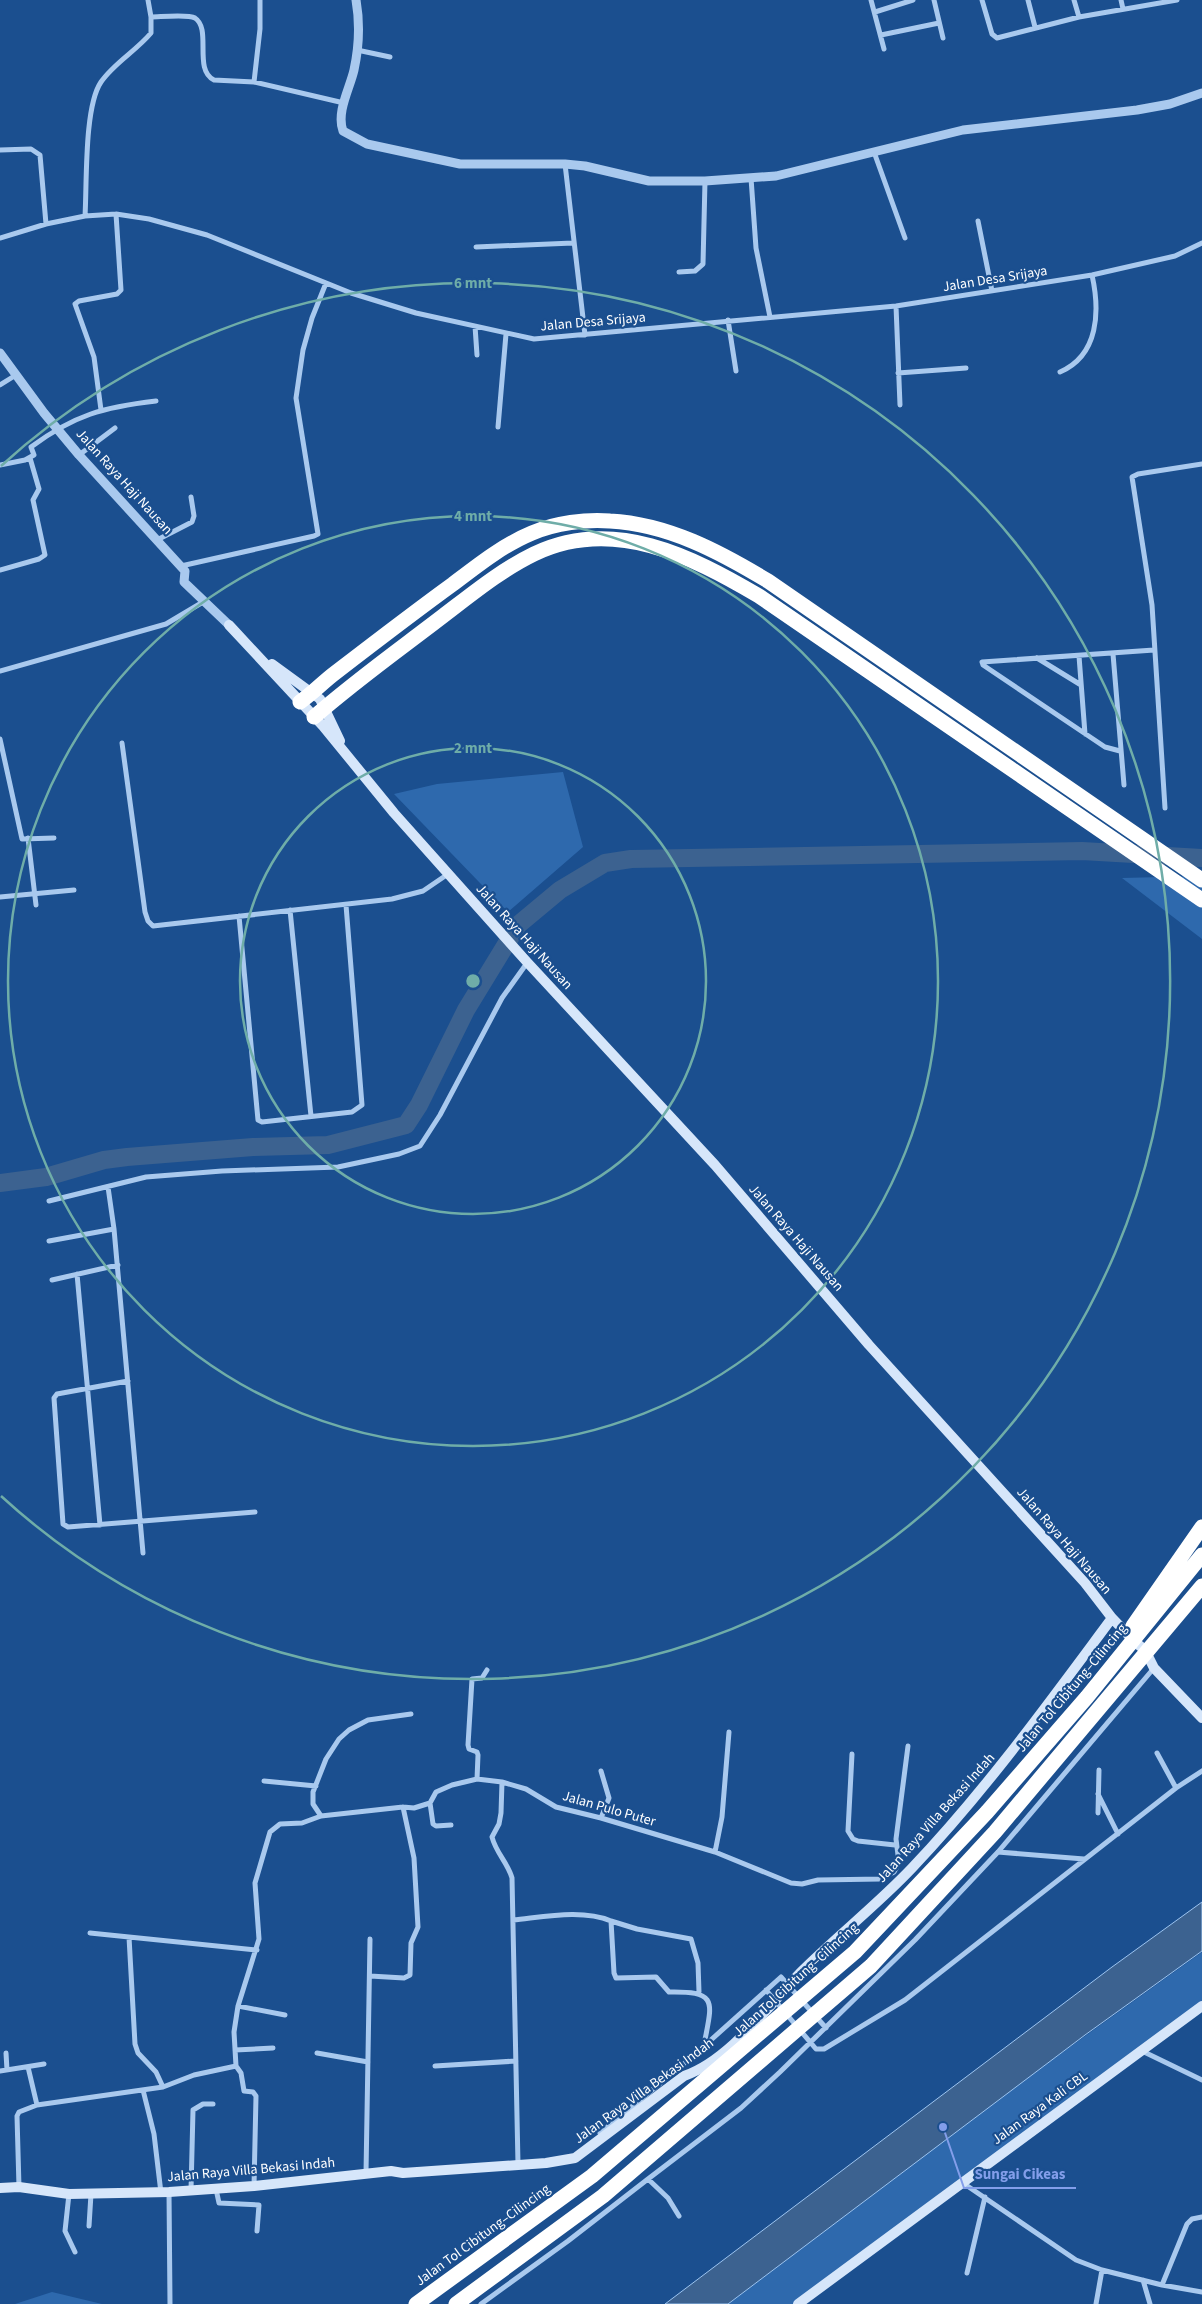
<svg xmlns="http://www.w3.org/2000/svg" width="1202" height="2304" viewBox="0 0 1202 2304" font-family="'Source Sans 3',sans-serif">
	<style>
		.green { fill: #2e69ad }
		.water { fill: #3c6290; stroke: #9cc4f0 }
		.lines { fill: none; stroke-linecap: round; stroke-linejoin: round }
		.river { stroke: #3c6290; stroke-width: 18 }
		.minor { stroke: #a9c9ee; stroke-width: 5 }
		.tertiary { stroke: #a9c9ee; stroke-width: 9 }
		.secondary { stroke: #d6e6fa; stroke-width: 10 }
		.motorway { stroke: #fff; stroke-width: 15 }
		.motorway-bridge { stroke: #fff; stroke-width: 15 }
		.ring { fill: none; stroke: #6fada8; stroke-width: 2.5 }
		.labels { text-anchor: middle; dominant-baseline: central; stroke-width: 4.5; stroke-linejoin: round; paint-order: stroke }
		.street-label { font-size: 14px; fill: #fff; stroke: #1b4f8f }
		.centre { fill: #6fada8; stroke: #1b4f8f; stroke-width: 2.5 }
		.ring-label { font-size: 15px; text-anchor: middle; font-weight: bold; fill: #6fada8; stroke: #1b4f8f; stroke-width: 4.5; stroke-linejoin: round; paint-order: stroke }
		.leader { fill: none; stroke: #839eea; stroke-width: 2 }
		.callout-dot { fill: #839eea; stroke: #1b4f8f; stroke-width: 2 }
		.callout-label { font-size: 15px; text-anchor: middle; font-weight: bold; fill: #839eea; stroke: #1b4f8f; stroke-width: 4.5; stroke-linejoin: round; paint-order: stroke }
	</style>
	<rect width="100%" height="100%" fill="#1b4f8f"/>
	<path class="green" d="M563,772L583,847L508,912L394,794L437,784Z
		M1202,876V939L1122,878Z
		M1202,1952V2006L798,2304H728L1035,2072Z
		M52,2292L102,2304H15Z"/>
	<path class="water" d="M1202,1902V1951L1085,2035L728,2304H665L1112,1967Z"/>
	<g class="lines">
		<path class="river" d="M0,1183L46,1177L104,1160L127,1157L253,1147L328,1145L406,1125L419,1105L466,1010L518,925L560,890L605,863L631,859L1082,851L1202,858"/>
		<path class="minor" d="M148,0L151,17C160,17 188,14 195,18C212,29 193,70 214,80L254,82L344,103
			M871,0L884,49
			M934,0L943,38
			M982,0L992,34L997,38L1079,17L1177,0
			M1028,0L1035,27
			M1074,0L1079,17
			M1121,0L1123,9
			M875,12L913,0
			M881,35L939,23
			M357,50L390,57
			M254,82L260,29V0
			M0,150L31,149L40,155L46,224
			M874,152L905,238
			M565,164L585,335
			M751,178L756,248L770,317
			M85,216C87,184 84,107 101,82C114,63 136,51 151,33V17
			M978,221L992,291
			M0,238L46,224L85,216L116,214L149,219L207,235L351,293L416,313L534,339L896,306L1092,275L1175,256L1202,243
			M476,247L573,243
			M679,272L695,271L703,264L705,181
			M896,306L900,405
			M728,320L736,371
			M475,326L477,355
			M1060,372C1099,355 1100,311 1092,275
			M898,373L966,368
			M0,385L16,375
			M101,410L94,357L75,304L79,301L117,294L121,290L116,214
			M498,427L506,334
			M79,455L115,428
			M0,465L25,460L34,455L31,447C74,415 104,407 156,401
			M157,540L192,522L194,516L191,497
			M181,566L314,536L318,534L296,398L303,350L312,318L326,283
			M0,570L39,559L45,555L33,500L39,489L30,458
			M1113,654L1124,785
			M1079,656L1085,734
			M1037,658L1081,685
			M0,671L166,624L203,602
			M0,739L22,839L54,838
			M122,743L145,912L148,921L153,926L392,899L423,891L448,874
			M1120,751L1105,747L983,665L982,662L1154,650
			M1165,808L1152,605L1132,477L1138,474L1202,464
			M28,838L36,905
			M0,897L74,890
			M290,910L311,1116
			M239,916L258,1120L262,1122L352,1112L362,1105L346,905
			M108,1187L114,1229L143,1553
			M49,1201L146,1177L222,1171L338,1167L399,1154L420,1146L440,1115L502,998L527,963
			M49,1241L114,1229
			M77,1274L100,1525
			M52,1280L118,1265
			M128,1381L57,1394L54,1398L63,1524L68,1527L255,1512
			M1157,1753L1176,1788
			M852,1754L848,1831L853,1839L858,1841L895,1845
			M601,1771L609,1798L601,1818
			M477,1779L478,1755L477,1752L469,1749L468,1745L472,1679L482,1678L487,1670
			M264,1781L316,1786
			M502,1782L501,1813L499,1824L492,1837C496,1853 508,1863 512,1878L518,2164
			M1098,1794L1118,1834
			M430,1803L433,1824L436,1826L451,1825
			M1098,1813L1099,1770
			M321,1816L313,1804V1792L326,1759L339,1739L349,1730L368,1720L411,1714
			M715,1852L722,1817L729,1732
			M998,1852L1084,1859
			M513,1920C544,1917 582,1909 611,1921L614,1973L616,1978L656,1977L669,1992C719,1991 712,2002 704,2045
			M611,1921L637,1929L691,1939L698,1963L699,1992
			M90,1933L257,1950
			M129,1937L135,2044L138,2053L156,2072L163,2087
			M370,1976L404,1978L410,1975L411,1943L418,1927L414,1858L403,1807
			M766,1990L816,2049H824L905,2000L1176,1788L1202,1771
			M238,2006L285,2015
			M235,2050L273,2048
			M1142,2051L1202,2080
			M6,2053L7,2070
			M317,2053L368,2062
			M435,2066L516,2061
			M28,2067L37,2105
			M0,2071L44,2064
			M143,2090L154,2134L161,2193
			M600,2133L692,2057L781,1977L826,2028
			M366,2173L370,1939
			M648,2179L668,2198L679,2216
			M963,2183L1076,2260L1102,2270L1162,2285L1202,2292
			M254,2186L256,2096L253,2092L244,2091L241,2073L236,2066L234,2032L238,2006L259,1939L255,1883L270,1832L280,1824L302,1823L321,1816L403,1807L414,1808L430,1803L436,1792L452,1785L477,1779L502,1782L526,1789L556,1807L601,1818L715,1852L791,1883L802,1884L818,1880L881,1879L894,1872L899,1863L896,1839L908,1746
			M19,2187L17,2116L19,2112L37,2105L163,2087L194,2075L236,2066
			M216,2189L219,2203L259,2205L257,2231
			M191,2190L193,2110L203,2104H213
			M169,2192L170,2304
			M69,2194L65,2231L75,2252
			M89,2226L91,2194
			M967,2273L985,2197
			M1143,2280L1150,2304
			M1162,2285L1187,2224L1192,2219L1202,2217
			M481,2304L568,2241L648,2179L741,2108L780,2072L915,1940L998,1852L1154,1668
			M1096,2304L1102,2270"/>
		<path class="tertiary" d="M356,0C360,23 359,47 354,70C350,88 336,112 343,131L367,144L460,164H565L585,166L649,181H705L776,176L963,130L1137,110L1170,104L1202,93
			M0,353L44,413L79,455L185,571L184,582L229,625"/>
		<path class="secondary" d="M229,625L323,726L394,813L527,962L715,1165L869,1345L1085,1583L1112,1618L1135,1642L1145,1650L1154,1668L1202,1718
			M272,664L320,699L340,741
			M0,2188L19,2187L69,2194L169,2192L254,2186L391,2171L403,2173L546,2163L575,2158L684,2076C730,2060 768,2006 801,1972C837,1936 877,1905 912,1868C986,1790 1048,1704 1112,1618
			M798,2304L1202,2006"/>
		<path class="motorway" d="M300,702C313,693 323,682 335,673C374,643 413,613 453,584C478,565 503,545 532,533C555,523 586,519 610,521C668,524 720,552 768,581L1202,880
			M314,717C355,681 400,649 443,616C472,594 501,570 534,554C613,516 691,556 759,596L1202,900"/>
		<path class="motorway-bridge" d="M1133,1626L1202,1527
			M416,2304L592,2176L855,1952L987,1812L1087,1697L1202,1555
			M456,2304L603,2196L871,1966L995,1832L1202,1586"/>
	</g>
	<g class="ring">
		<circle cx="473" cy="981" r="233"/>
		<circle cx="473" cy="981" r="465"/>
		<path d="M1 466A698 698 0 1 1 1 1496"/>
	</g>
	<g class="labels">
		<g class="street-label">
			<text transform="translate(995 279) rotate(-9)">Jalan Desa Srijaya</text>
			<text transform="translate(593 322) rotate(-5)">Jalan Desa Srijaya</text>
			<text transform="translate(124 482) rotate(48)">Jalan Raya Haji Nausan</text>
			<text transform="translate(524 937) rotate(48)">Jalan Raya Haji Nausan</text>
			<text transform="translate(796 1238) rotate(49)">Jalan Raya Haji Nausan</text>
			<text transform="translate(1064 1541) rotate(49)">Jalan Raya Haji Nausan</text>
			<text transform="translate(1072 1688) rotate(-50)">Jalan Tol Cibitung–Cilincing</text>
			<text transform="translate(609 1809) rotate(16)">Jalan Pulo Puter</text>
			<text transform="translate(936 1818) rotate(-48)">Jalan Raya Villa Bekasi Indah</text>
			<text transform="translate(796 1980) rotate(-42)">Jalan Tol Cibitung–Cilincing</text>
			<text transform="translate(644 2091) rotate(-36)">Jalan Raya Villa Bekasi Indah</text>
			<text transform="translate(1040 2108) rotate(-36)">Jalan Raya Kali CBL</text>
			<text transform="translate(251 2170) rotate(-5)">Jalan Raya Villa Bekasi Indah</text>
			<text transform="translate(483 2235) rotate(-36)">Jalan Tol Cibitung–Cilincing</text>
		</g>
	</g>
	<circle cx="473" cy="981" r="8" class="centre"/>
	<g class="ring-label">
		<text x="473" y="288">6 mnt</text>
		<text x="473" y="521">4 mnt</text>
		<text x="473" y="753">2 mnt</text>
	</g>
	<path class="leader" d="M943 2127L964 2188H1076"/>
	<circle class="callout-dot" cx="943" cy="2127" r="5"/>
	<g class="callout-label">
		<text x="1020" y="2179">Sungai Cikeas</text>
	</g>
</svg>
